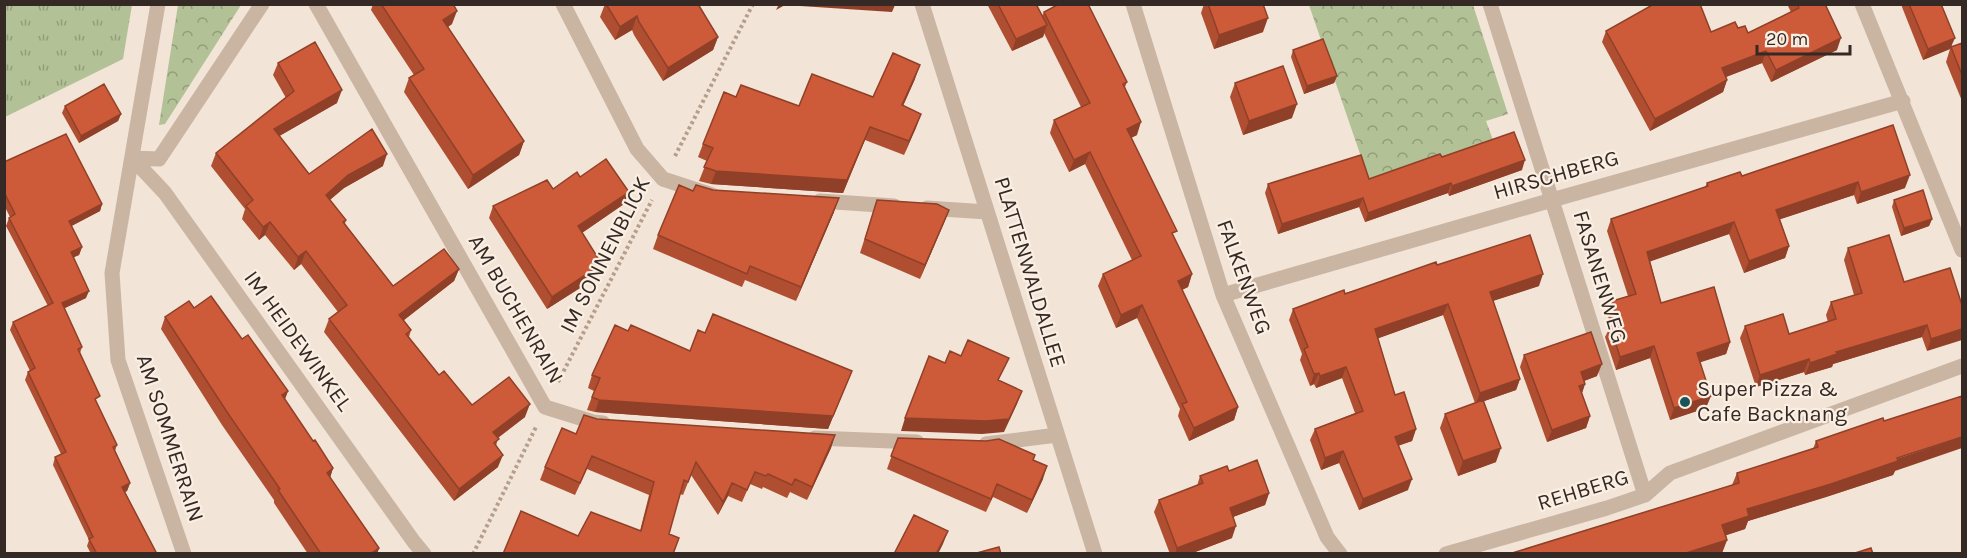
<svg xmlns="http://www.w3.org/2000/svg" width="1967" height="558" viewBox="0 0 1967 558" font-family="Karla,sans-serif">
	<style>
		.grass { fill: url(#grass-tufts) }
		.park { fill: url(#park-crowns) }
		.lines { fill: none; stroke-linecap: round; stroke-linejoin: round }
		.path { stroke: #b69e8c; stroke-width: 4; stroke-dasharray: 3 3; stroke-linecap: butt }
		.street { stroke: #cab4a2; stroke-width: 15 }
		.wall { fill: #b04e31 }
		.shaded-wall { fill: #904028 }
		.building { fill: #cd5b39; stroke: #904028; stroke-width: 1.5 }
		.poi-dot { fill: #185458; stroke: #faefe2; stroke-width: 2 }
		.labels { text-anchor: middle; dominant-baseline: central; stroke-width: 4.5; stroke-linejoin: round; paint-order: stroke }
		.street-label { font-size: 22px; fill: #342925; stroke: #faefe2 }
		.poi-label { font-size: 22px; fill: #342925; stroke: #faefe2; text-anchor: start }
	</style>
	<defs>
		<pattern id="grass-tufts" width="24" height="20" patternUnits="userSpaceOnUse" patternTransform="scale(1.5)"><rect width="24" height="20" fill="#b3c196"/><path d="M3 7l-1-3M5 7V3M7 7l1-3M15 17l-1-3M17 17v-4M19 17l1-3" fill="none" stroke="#929d7a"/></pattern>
		<pattern id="park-crowns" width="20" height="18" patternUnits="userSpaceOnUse" patternTransform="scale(1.5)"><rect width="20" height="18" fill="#b3c196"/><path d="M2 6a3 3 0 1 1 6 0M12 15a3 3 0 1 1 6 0" fill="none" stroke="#929d7a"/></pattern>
	</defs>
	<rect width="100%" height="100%" fill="#f2e4d6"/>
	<path class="grass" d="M5,4L132,5L123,59L5,117Z"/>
	<path class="park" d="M178,5H241L165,124L159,125Z
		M1309,5H1473L1508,114L1486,121L1493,140L1370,183Z"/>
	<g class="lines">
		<path class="path" d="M675,156L753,4
			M558,382L652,200
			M473,554L536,427"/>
		<path class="street" d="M158,4L112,273L118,360L184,554
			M316,4L545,407L593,422L603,423
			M563,4L637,149L663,179L712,195
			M922,4L1095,554
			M1133,4L1223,295L1327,537L1340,554
			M1490,4L1645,495
			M1862,4L1962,250
			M132,158L165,193L414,542L424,554
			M132,158L159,159L262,4
			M820,201L894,206
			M927,208L987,212
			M1223,295L1552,200L1903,101
			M815,438L917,442
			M986,444L1057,435
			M1446,554L1607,508L1645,495L1670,473L1962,366"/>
	</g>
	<path class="wall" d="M373,4H453L452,24L448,27L524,141L519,155L468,189L404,92L409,78L414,75L371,10Z
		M605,4H698L718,37L713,50L663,81L634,35L632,30L615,40L600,17Z
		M987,4H1036L1042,16L1044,12L1127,82L1125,87L1137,135L1131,138L1174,238L1192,274L1188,287L1182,290L1238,407L1234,420L1189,441L1178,416L1180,409L1137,318L1116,328L1098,286L1103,274L1132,260L1085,164L1069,172L1050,133L1054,120L1081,107L1044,33L1043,37L1012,51Z
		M1204,4H1263V32L1214,49L1201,13Z
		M1787,4H1825L1837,50L1771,82L1762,63L1726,77L1727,80L1723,92L1650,131L1602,42L1606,31L1711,32L1738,28L1748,33L1791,12Z
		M1902,4H1941L1952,47L1962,43V101L1946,62L1950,49L1923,60L1902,7Z
		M1293,50L1337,76L1334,83L1304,94L1291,57Z
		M278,63L337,103L279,136L309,174L383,166L344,188L330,200L346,220L345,224L393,286L459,269L454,281L404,320L411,330L409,337L439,375L472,405L525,417L498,438L496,446L498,467L454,501L324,332L329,319L338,312L301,264L294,270L265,235L259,240L242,219L245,209L211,166L216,153L286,98L273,75Z
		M915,79L903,106L921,114L904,155L865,140L843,193L711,184L699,181L707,161L698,157L703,144L736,97L799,106L873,97Z
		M1235,83L1292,118L1243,135L1230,97Z
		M65,106L121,114L118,121L79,143L62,113Z
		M1893,125L1905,188L1857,204L1854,195L1780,219L1789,246L1785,258L1744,273L1729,234L1650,261L1661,303L1730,342L1726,354L1700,362L1706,408L1670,420L1650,358L1616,370L1605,337L1611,325L1607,313L1612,301L1628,296L1607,231L1611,219L1705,187L1707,183L1742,176Z
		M1442,157L1522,170L1449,196L1448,193L1365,222L1359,207L1278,234L1265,193L1268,184L1369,179Z
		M4,162L102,204L100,211L71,226L82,247L79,255L73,257L86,298L64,308L82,347L80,353L97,403L117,445L115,451L130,483L127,491L125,492L157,554H91L87,546L89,540L53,465L55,457L61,454L25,380L28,372L30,371L10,330L13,322L48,306L6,226L9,218L10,217L4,205Z
		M580,177L624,204L582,233L598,258L591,281L547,309L489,218L493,206L553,189Z
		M713,190L834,212L796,301L745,280L742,287L653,249L658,235L693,191Z
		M877,200L949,210L920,279L860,253Z
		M1894,200L1932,219L1929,226L1901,236L1892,207Z
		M1848,248L1904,282L1962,305L1927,351L1922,337L1833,364L1832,367L1805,375L1804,372L1756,387L1740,338L1745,326L1789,334L1828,322L1826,315L1831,302L1854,295L1844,260Z
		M1437,265L1539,286L1493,301L1520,379L1516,390L1484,401L1496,462L1458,476L1440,428L1445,414L1475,403L1443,315L1378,338L1395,395L1416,429L1412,441L1398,446L1408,490L1359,510L1339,463L1321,470L1310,440L1315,429L1355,413L1342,378L1316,388L1314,384L1310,386L1300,360L1302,354L1289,320L1293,309Z
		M194,308L242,339L288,391L285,399L313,441L333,468L330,478L379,548L377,554H308L274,503V500L222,425L161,329L165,317Z
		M628,331L690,351L705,333L852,371L828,429L595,412L587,410L594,391L588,388L592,375Z
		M1524,355L1597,376L1584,381L1585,384L1582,393L1590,416L1586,428L1547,442L1520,367Z
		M597,419L835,435L831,448L807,500L790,492L787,498L763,487L762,489L750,484L742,502L728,496L718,515L691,475L683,495L680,494L669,534L640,531L649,495L587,469L575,495L540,480L545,467L576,434Z
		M898,438L1033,460L1043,479L1027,513L993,497L986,512L887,469Z
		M1816,441L1895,471L1893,475L1826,497L1748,521L1745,529L1726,535L1727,540L1722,553L1721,554H1509L1732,485L1737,473L1813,449Z
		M1229,471L1269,493L1265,505L1233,517L1232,538L1190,554H1170L1154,512L1159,500L1197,486L1200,476Z"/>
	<path class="shaded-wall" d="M779,4L895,5L892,12L785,5L776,10Z
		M457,11L452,24L438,33L443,20Z
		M637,16L632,30L615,40L620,27Z
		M1268,18L1263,32L1214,49L1219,35Z
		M1047,25L1043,37L1012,51L1016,39Z
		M718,37L713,50L663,81L668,68Z
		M1841,38L1837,50L1771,82L1776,70Z
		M1955,38L1950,49L1923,60L1928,49Z
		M1766,51L1762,63L1718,80L1722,68Z
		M920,65L915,79L897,119L902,105Z
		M1337,76L1334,83L1304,94L1307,86Z
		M1727,80L1723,92L1650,131L1655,119Z
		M342,90L337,103L269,142L274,129Z
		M1297,104L1292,118L1243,135L1249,121Z
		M121,114L118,121L79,143L81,136Z
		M921,114L916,128L904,155L909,141Z
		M1141,122L1137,135L1122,142L1127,129Z
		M870,127L843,193L711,184L716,171Z
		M524,141L519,155L468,189L473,175Z
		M1090,152L1085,164L1069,172L1074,160Z
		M387,154L383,166L344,188L321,207L326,195L348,175Z
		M1525,160L1522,170L1449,196L1452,186Z
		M1910,175L1905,188L1857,204L1861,192Z
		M1858,182L1854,195L1772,222L1776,210Z
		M1451,183L1448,193L1365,222L1368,213Z
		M629,192L624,204L573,239L578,226Z
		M839,198L834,212L796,301L801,287Z
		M1363,198L1359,207L1278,234L1282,224Z
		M102,204L100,211L66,229L69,221Z
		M949,210L944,223L920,279L925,265Z
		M1932,219L1929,226L1901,236L1904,228Z
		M270,222L265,235L259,240L263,227Z
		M1734,222L1729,234L1643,264L1647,252Z
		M1789,246L1785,258L1744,273L1749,261Z
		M82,247L79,255L68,260L71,252Z
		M306,251L301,264L294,270L298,257Z
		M598,258L591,281L547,309L552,297L592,262Z
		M459,269L454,281L395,327L399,315Z
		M1192,274L1188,287L1173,294L1178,281Z
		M1543,274L1539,286L1486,303L1490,292Z
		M89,291L86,298L59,311L62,303Z
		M1448,304L1443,315L1371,341L1375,329Z
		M1142,305L1137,318L1116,328L1121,315Z
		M1927,325L1922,337L1833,364L1832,367L1805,375L1810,363L1836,352Z
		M1962,329V340L1927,351L1931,339Z
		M1730,342L1726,354L1692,365L1697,353Z
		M1654,346L1650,358L1616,370L1620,357Z
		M1809,359L1804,372L1756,387L1760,375Z
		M1602,364L1597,376L1576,384L1581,372Z
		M1346,367L1342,378L1316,388L1320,376Z
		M852,371L828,429L595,412L599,400Z
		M1319,373L1314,384L1310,386L1314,374Z
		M1520,379L1516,390L1476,404L1480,393Z
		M1585,384L1581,396L1579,386Z
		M288,391L283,404L282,395Z
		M1022,391L1017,404L1004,432L982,434L901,431L905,418Z
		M1711,396L1706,408L1670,420L1674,408Z
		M530,404L525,417L489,444L493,432Z
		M1238,407L1234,420L1189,441L1194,428Z
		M1590,416L1586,428L1547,442L1552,430Z
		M1416,429L1412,441L1390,448L1395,437Z
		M835,435L831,448L807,500L812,487Z
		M1962,437V448L1895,471L1893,475L1826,497L1748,521L1745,529L1718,538L1722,525L1747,509Z
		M1501,448L1496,462L1458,476L1463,461Z
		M1343,451L1339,463L1321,470L1325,458Z
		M503,455L498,467L454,501L459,489Z
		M1047,466L1043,479L1027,513L1032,500Z
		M333,468L329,481L327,473Z
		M1412,479L1408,490L1359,510L1363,499Z
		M130,483L127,491L120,494L122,487Z
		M732,483L728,496L718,515L723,502Z
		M1269,493L1265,505L1225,520L1230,508Z
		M1236,526L1232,538L1190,554H1175L1177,548Z
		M948,531L943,544L938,554H936Z
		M1727,540L1722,553L1721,554H1683Z
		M379,548L377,554H370Z"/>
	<path class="building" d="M381,4H453L457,11L443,20L524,141L473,175L409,78L424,69Z
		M606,4H698L718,37L668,68L639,22L637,16L620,27Z
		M998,4H1036L1047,25L1016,39Z
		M1059,4H1088L1127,82L1123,84L1141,122L1127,129L1177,231L1172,233L1192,274L1178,281L1238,407L1194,428L1182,404L1187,402L1142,305L1121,315L1103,274L1141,256L1090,152L1074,160L1054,120L1090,103L1044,12Z
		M1208,4H1263L1268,18L1219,35Z
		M1654,4H1700L1711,32L1735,22L1738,28L1745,26L1748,33L1799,8L1797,4H1825L1841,38L1776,70L1766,51L1722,68L1727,80L1655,119L1606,31Z
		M1909,4H1941L1955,38L1928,49Z
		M1323,39L1337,76L1307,86L1293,50Z
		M315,42L342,90L274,129L309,174L372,129L387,154L348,175L326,195L346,220L343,222L393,286L444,249L459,269L399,315L411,330L406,334L439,375L444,371L472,405L509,377L530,404L493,432L499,439L494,443L503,455L459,489L329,319L347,305L306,251L298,257L270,222L263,227L246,206L253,200L216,153L294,91L278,63Z
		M1962,43V75L1951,47Z
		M893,53L920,65L902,105L921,114L909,141L870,127L847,180L716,171L704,167L713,148L703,144L724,92L736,97L741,85L799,106L812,74L873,97Z
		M1283,66L1297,104L1249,121L1235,83Z
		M104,84L121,114L81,136L65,106Z
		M1893,125L1910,175L1861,192L1858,182L1776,210L1789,246L1749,261L1734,222L1647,252L1661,303L1714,287L1730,342L1697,353L1711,396L1674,408L1654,346L1620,357L1610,325L1618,322L1612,301L1636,294L1611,219L1708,186L1707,183L1740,172L1742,176Z
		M1514,132L1525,160L1452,186L1451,183L1368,213L1363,198L1282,224L1268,184L1361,155L1369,179L1440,154L1442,157Z
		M66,134L102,204L69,221L82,247L71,252L89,291L62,303L82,347L78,349L100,396L95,399L117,445L113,447L130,483L122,487L157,554H97L89,539L93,537L55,457L66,452L28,372L35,368L13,322L53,303L9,218L15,214L4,192V162Z
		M606,159L629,192L578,226L598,258L592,262L596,268L552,297L493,206L547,180L553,189L577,172L580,177Z
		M679,185L693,191L696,185L713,190L839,198L801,287L750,266L747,274L658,235Z
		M1923,190L1932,219L1904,228L1894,200Z
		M877,200L937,204L949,210L925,265L865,239Z
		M1530,235L1543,274L1490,292L1520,379L1480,393L1448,304L1375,329L1395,395L1404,392L1416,429L1395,437L1412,479L1363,499L1343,451L1325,458L1315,429L1363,411L1346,367L1320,376L1319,373L1314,374L1304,349L1308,347L1293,309L1344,290L1345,294L1436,262L1437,265Z
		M1889,235L1904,282L1950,268L1962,305V329L1931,339L1927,325L1836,352L1837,354L1810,363L1809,359L1760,375L1745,326L1783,314L1789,334L1836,319L1831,302L1862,293L1848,248Z
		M211,296L242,339L248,335L288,391L282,395L313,441L315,440L333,468L327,473L379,548L370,554H321L278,490L280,489L227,412L165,317L189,301L194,308Z
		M713,314L852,371L833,416L599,400L592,397L600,378L592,375L615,325L628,331L631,325L690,351L698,330L705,333Z
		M1591,332L1602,364L1581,372L1585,384L1579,386L1590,416L1552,430L1524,355Z
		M968,340L1009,358L998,380L1022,391L1009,419L986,421L905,418L929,356L945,363L950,351L961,356Z
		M1962,396V437L1897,458L1898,461L1831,484L1747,509L1749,516L1722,525L1727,540L1683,554H1509L1739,483L1737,473L1818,447L1816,441L1883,418L1884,421Z
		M1483,400L1501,448L1463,461L1445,414Z
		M584,415L597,419L835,435L812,487L795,479L792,485L768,474L766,476L755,472L747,490L732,483L723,502L696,462L688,482L684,480L669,534L679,538L673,554H503L521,511L578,536L591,512L641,531L654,482L592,456L580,483L545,467L562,428L576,434Z
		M898,438L986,441L999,439L1035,455L1033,460L1047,466L1032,500L997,484L991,499L891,456Z
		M1257,460L1269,493L1230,508L1236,526L1177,548L1159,500L1203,483L1200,476L1227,466L1229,471Z
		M914,515L948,531L936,554H894Z
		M999,547L1001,554H973Z
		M1871,548L1873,554H1852Z"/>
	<circle class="poi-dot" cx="1685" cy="402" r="6"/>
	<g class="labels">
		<g class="street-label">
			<text transform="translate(1556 175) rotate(-16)">HIRSCHBERG</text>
			<text transform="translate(605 255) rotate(-63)">IM SONNENBLICK</text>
			<text transform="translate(1030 272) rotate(73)">PLATTENWALDALLEE</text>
			<text transform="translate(1244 277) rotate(70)">FALKENWEG</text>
			<text transform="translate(1600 277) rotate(73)">FASANENWEG</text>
			<text transform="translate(516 309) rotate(60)">AM BUCHENRAIN</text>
			<text transform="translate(298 341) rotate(54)">IM HEIDEWINKEL</text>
			<text transform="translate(170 438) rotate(72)">AM SOMMERRAIN</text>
			<text transform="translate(1583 490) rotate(-17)">REHBERG</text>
		</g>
		<g class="poi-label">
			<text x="1697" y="389">Super Pizza &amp;<tspan x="1697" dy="25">Cafe Backnang</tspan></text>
		</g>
	</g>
	<rect width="1967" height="558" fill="none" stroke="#342925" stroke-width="12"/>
	<path d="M1757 45v9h93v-9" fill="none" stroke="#342925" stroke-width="3"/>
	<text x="1766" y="45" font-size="18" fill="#342925" stroke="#faefe2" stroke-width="4.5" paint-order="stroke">20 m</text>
</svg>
